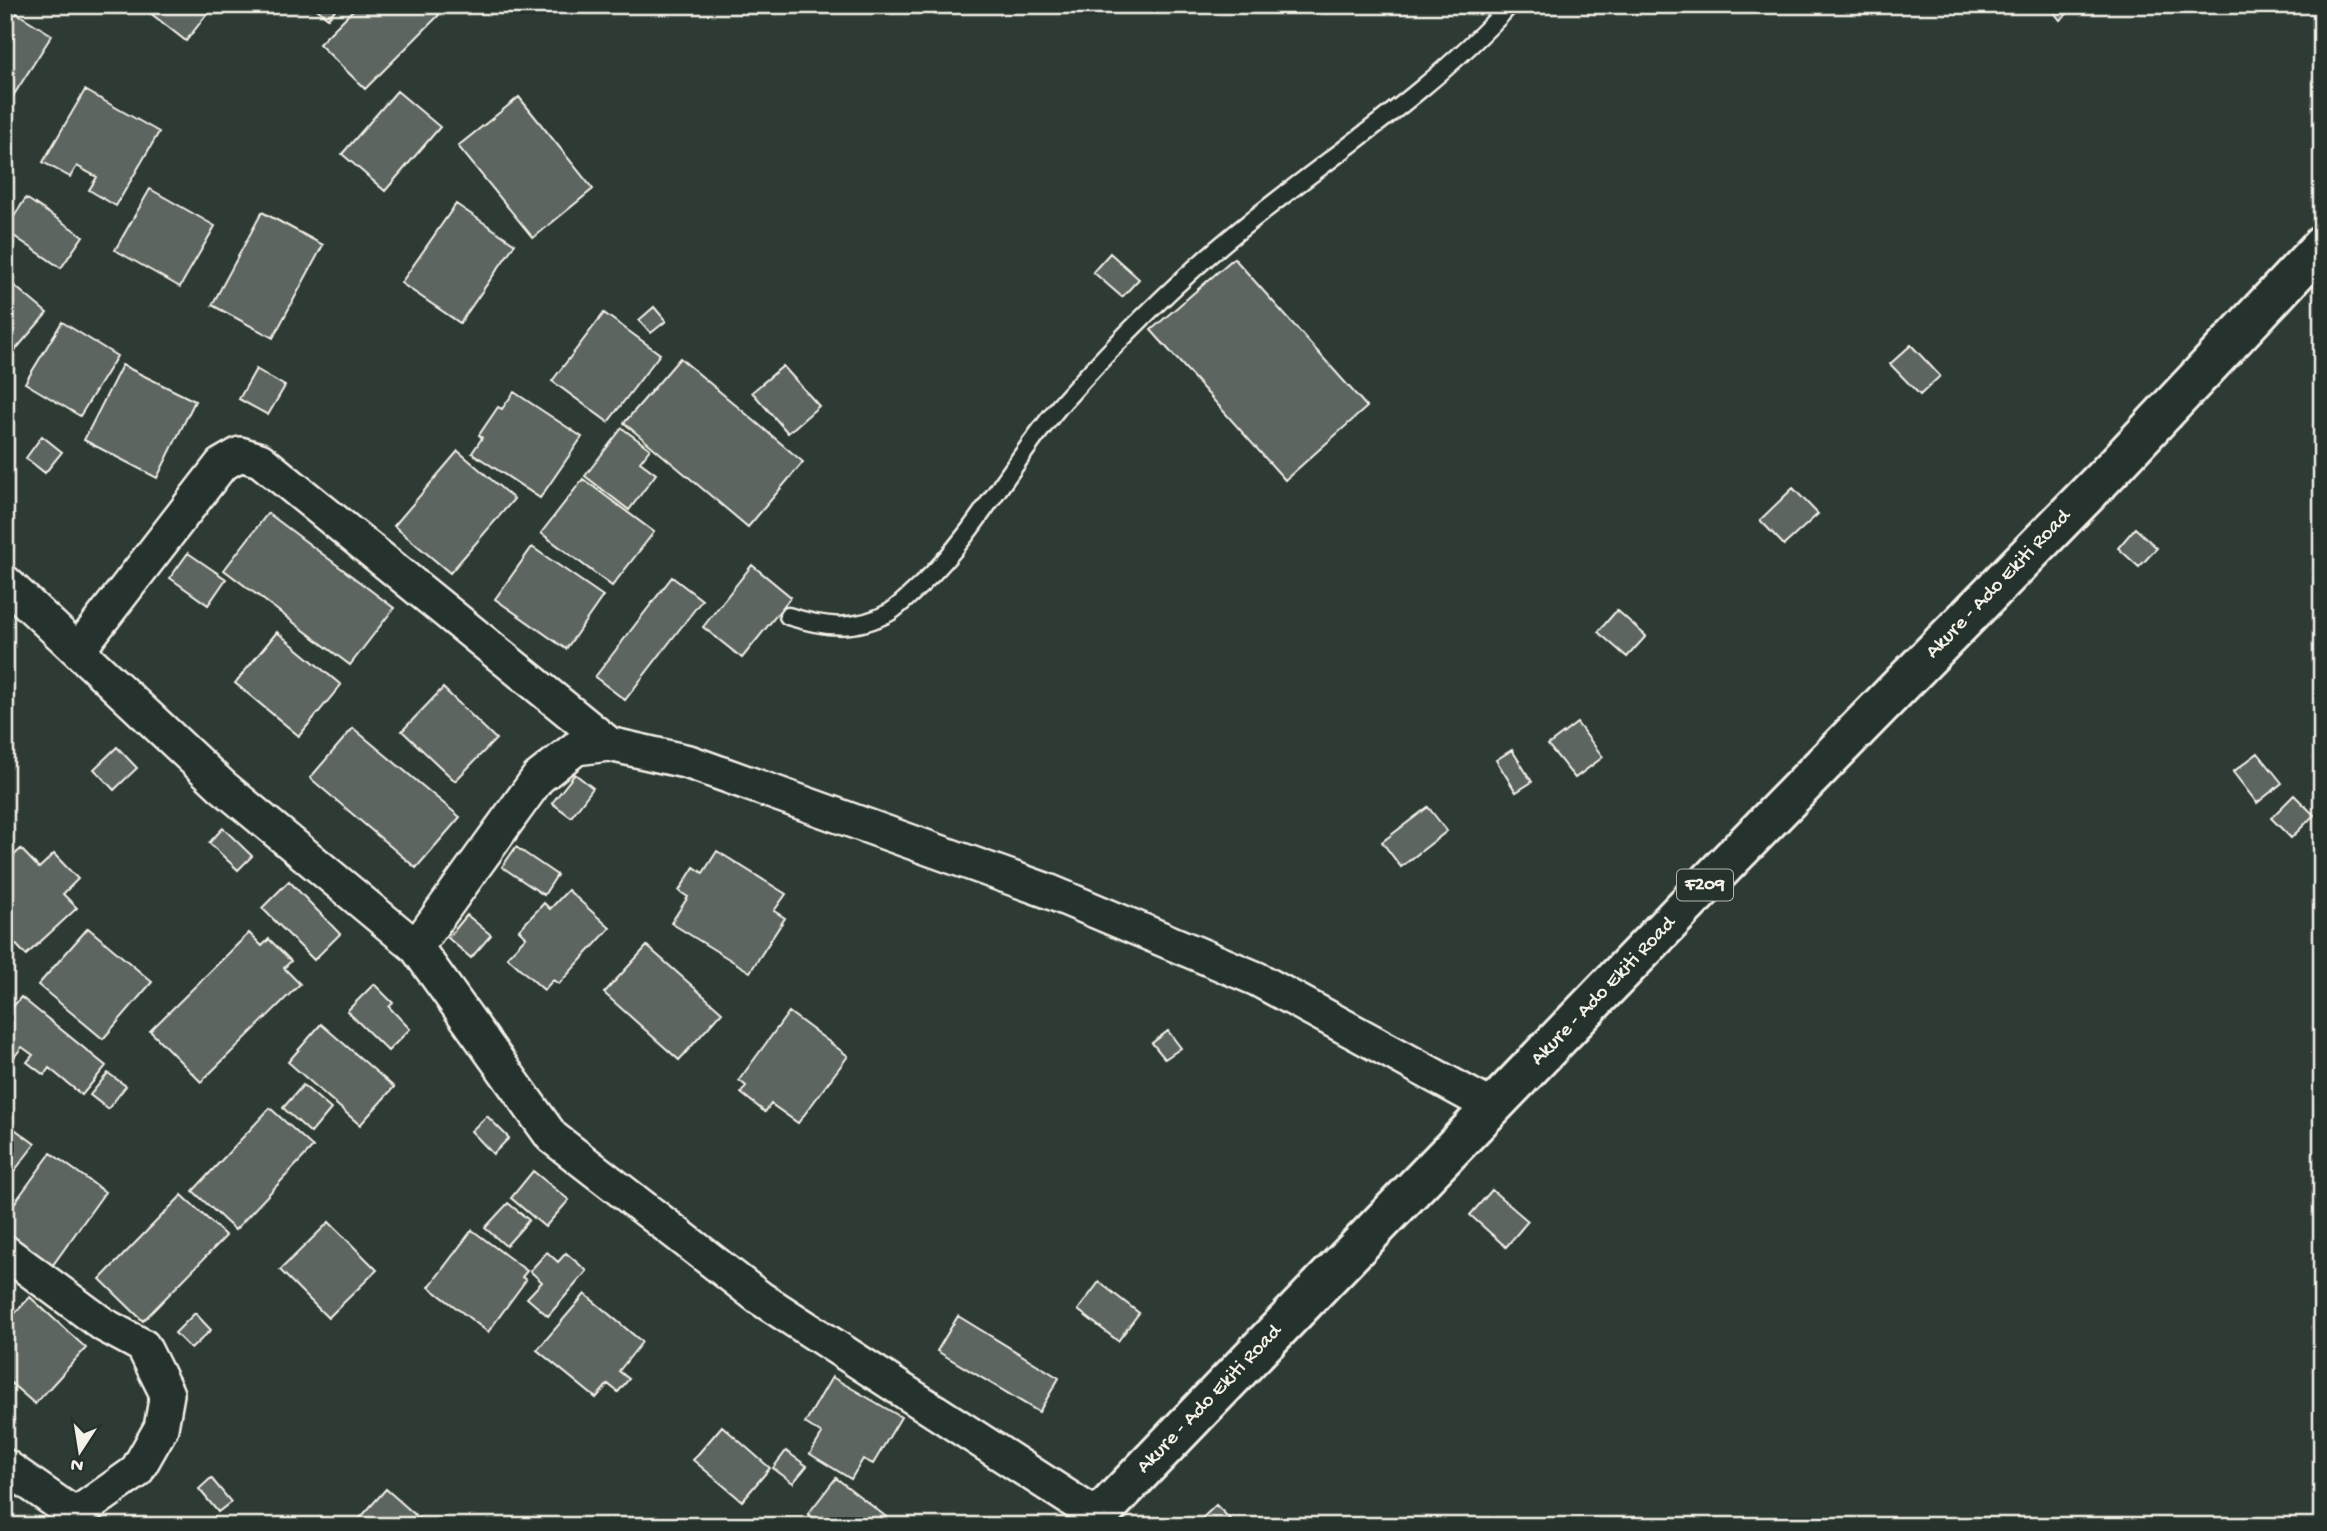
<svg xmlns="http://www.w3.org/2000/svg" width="2327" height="1531" viewBox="0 0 2327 1531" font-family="'Gochi Hand',sans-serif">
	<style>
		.building { fill: #5c655e; stroke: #f4f1e8; stroke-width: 2 }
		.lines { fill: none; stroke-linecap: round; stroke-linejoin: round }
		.lane-casing { stroke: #f4f1e8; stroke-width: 21 }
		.street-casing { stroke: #f4f1e8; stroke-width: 38 }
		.primary-casing { stroke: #f4f1e8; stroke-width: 44 }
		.lane { stroke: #26332d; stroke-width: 16 }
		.street { stroke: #26332d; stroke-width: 33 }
		.primary { stroke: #26332d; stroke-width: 38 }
		.labels { text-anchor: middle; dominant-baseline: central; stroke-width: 5; stroke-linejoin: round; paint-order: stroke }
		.shield { fill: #26332d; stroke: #b6b8b0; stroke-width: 2 }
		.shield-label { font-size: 19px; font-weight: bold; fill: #f4f1e8 }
		.street-label { font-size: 21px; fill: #f4f1e8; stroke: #26332d }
	</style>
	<rect width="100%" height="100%" fill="#2e3b34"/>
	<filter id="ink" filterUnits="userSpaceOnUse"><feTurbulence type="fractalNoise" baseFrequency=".0143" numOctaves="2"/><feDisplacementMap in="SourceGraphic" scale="14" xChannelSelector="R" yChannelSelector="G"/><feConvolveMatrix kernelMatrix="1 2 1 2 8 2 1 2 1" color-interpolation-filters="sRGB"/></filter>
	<g filter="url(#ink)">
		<path class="building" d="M154,5H214L186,41L149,12Z
			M312,5H339L328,18Z
			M358,5H429L439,15L365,89L319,44Z
			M2072,5L2074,8L2060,20L2049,6Z
			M5,6L52,35L6,107H5Z
			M85,90L159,132L116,206L89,190L97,177L77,166L70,177L43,162Z
			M397,91L440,127L385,191L342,154Z
			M519,97L593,189L533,238L458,146Z
			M150,189L215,226L180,287L115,250Z
			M26,198L83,236L61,268L5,230Z
			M456,204L515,244L460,323L401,283Z
			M262,212L323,245L273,338L212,305Z
			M1110,253L1139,279L1122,297L1093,272Z
			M1234,258L1367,407L1285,480L1151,330Z
			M5,278L47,313L5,362Z
			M654,307L666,321L651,333L639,320Z
			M604,313L660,354L608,422L552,381Z
			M62,322L117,356L80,416L25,383Z
			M1911,345L1940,376L1920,395L1890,364Z
			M680,358L803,462L748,527L624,423Z
			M122,365L195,401L157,478L84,440Z
			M783,366L819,406L788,433L752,392Z
			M256,369L285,386L268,415L239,399Z
			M514,392L582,437L540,498L472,453L482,438L479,435L498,407L502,409Z
			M622,428L650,449L640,462L656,474L629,510L585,476Z
			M42,436L62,452L45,473L26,458Z
			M458,451L514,499L450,573L394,526Z
			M583,479L654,532L612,586L541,533Z
			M1793,488L1818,514L1784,545L1760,520Z
			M268,513L394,608L350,665L224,570Z
			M2135,528L2157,548L2139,567L2118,548Z
			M532,547L603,596L566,649L495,599Z
			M188,553L226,579L208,605L170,578Z
			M752,565L791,597L742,658L703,627Z
			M672,577L702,600L625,700L595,677Z
			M1617,610L1646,636L1627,657L1598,632Z
			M277,632L341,685L299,736L235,683Z
			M443,688L496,739L455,781L402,731Z
			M1577,723L1603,757L1575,778L1548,745Z
			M353,728L460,817L416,868L310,778Z
			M117,747L137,768L114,790L94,769Z
			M1512,750L1532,782L1516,792L1496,760Z
			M2258,753L2282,783L2257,803L2233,772Z
			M575,774L593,788L571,817L552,803Z
			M2294,795L2314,815L2291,838L2271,818Z
			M1428,807L1447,831L1401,867L1382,842Z
			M223,828L252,856L238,870L209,843Z
			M516,847L557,875L544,895L502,867Z
			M21,849L39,868L54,854L78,879L63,894L77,908L26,955L5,933V863Z
			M717,851L786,894L774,911L785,918L750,972L671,923L688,897L679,891L694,867L703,873Z
			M289,881L340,934L314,960L262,908Z
			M568,890L610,928L559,984L553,980L544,990L507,957L526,937L519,930L544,903L550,909Z
			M467,915L491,935L471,958L448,938Z
			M88,928L152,982L103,1039L38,985Z
			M249,933L262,946L269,939L291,961L284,968L300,984L201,1082L150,1031Z
			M647,946L722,1012L679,1060L604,993Z
			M374,984L393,1003L389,1007L410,1029L388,1051L347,1011Z
			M21,997L106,1066L82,1095L49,1068L44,1075L27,1062L33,1055L22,1047L14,1057L5,1049V1016Z
			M789,1012L848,1056L798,1123L771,1104L765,1112L741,1093L746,1086L739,1080Z
			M321,1024L394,1087L360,1125L288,1062Z
			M1168,1031L1181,1048L1165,1059L1152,1043Z
			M108,1073L126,1086L108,1109L90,1095Z
			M303,1085L331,1109L311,1133L283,1108Z
			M270,1108L313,1147L235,1230L193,1191Z
			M487,1116L509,1138L493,1154L471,1131Z
			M5,1122L35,1144L5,1183Z
			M51,1153L105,1192L50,1269L5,1237V1216Z
			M533,1171L569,1200L545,1227L511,1198Z
			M1492,1190L1528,1221L1506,1247L1470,1215Z
			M182,1195L226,1236L143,1321L100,1279Z
			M508,1203L529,1220L506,1246L485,1228Z
			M329,1222L377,1270L328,1318L280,1270Z
			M472,1230L527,1271L522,1277L526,1280L488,1332L429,1287Z
			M547,1252L558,1262L566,1253L587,1271L548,1316L527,1298L542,1282L530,1271Z
			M1099,1282L1139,1313L1118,1341L1078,1310Z
			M585,1294L642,1342L619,1371L629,1379L618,1392L608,1384L596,1398L537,1350Z
			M30,1297L86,1348L35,1404L5,1378V1324Z
			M195,1313L211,1330L191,1349L175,1333Z
			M958,1316L1059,1378L1039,1412L937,1351Z
			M832,1377L901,1417L873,1464L863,1459L851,1479L810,1454L822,1434L805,1423Z
			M722,1426L770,1468L742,1501L693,1460Z
			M786,1451L807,1466L793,1483L773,1468Z
			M211,1478L231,1502L218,1512L199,1489Z
			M836,1478L898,1526H824L808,1514Z
			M386,1489L428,1526H353Z
			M1216,1505L1230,1519L1225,1523L1228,1526H1194Z"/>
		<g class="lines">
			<g class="lane-casing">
				<path id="lane" d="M788,616C823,627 855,632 890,612C901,605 912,593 922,584C978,531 1013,459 1064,401C1115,343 1182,276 1242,228C1332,155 1431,92 1510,5"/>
			</g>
			<g class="street-casing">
				<path id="street" d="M5,582L222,786L416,947L552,1137L760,1298L1097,1516
					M79,649L221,465L240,454L260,460L609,744
					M416,947L538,778L576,748L609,744L689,762L1048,891L1257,979L1494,1108
					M5,1252L104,1325L143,1346L167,1394L161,1428L136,1472L75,1515L65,1526
					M5,1466L75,1515"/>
			</g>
			<g class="primary-casing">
				<path id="primary" d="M1089,1526L1726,864L2107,474L2322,245"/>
			</g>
			<use href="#lane" class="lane"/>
			<use href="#street" class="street"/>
			<use href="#primary" class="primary"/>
		</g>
	</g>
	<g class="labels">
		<rect class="shield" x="1677" y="869.5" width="56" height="31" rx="5"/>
		<g class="shield-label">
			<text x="1705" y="885">F209</text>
		</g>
		<g class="street-label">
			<text transform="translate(1999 585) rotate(-46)">Akure - Ado Ekiti Road</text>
			<text transform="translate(1604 992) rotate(-46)">Akure - Ado Ekiti Road</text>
			<text transform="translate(1210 1400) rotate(-46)">Akure - Ado Ekiti Road</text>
		</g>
	</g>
	<rect width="2327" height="1531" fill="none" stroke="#26332d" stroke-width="28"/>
	<rect x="14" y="14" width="2299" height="1503" fill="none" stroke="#f4f1e8" stroke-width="2.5" filter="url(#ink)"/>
	<g transform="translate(80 1451) rotate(192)" stroke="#26332d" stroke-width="5" paint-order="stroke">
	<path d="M0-5L12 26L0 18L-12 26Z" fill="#f4f1e8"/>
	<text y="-10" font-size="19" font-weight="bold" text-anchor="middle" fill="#f4f1e8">N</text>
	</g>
</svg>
